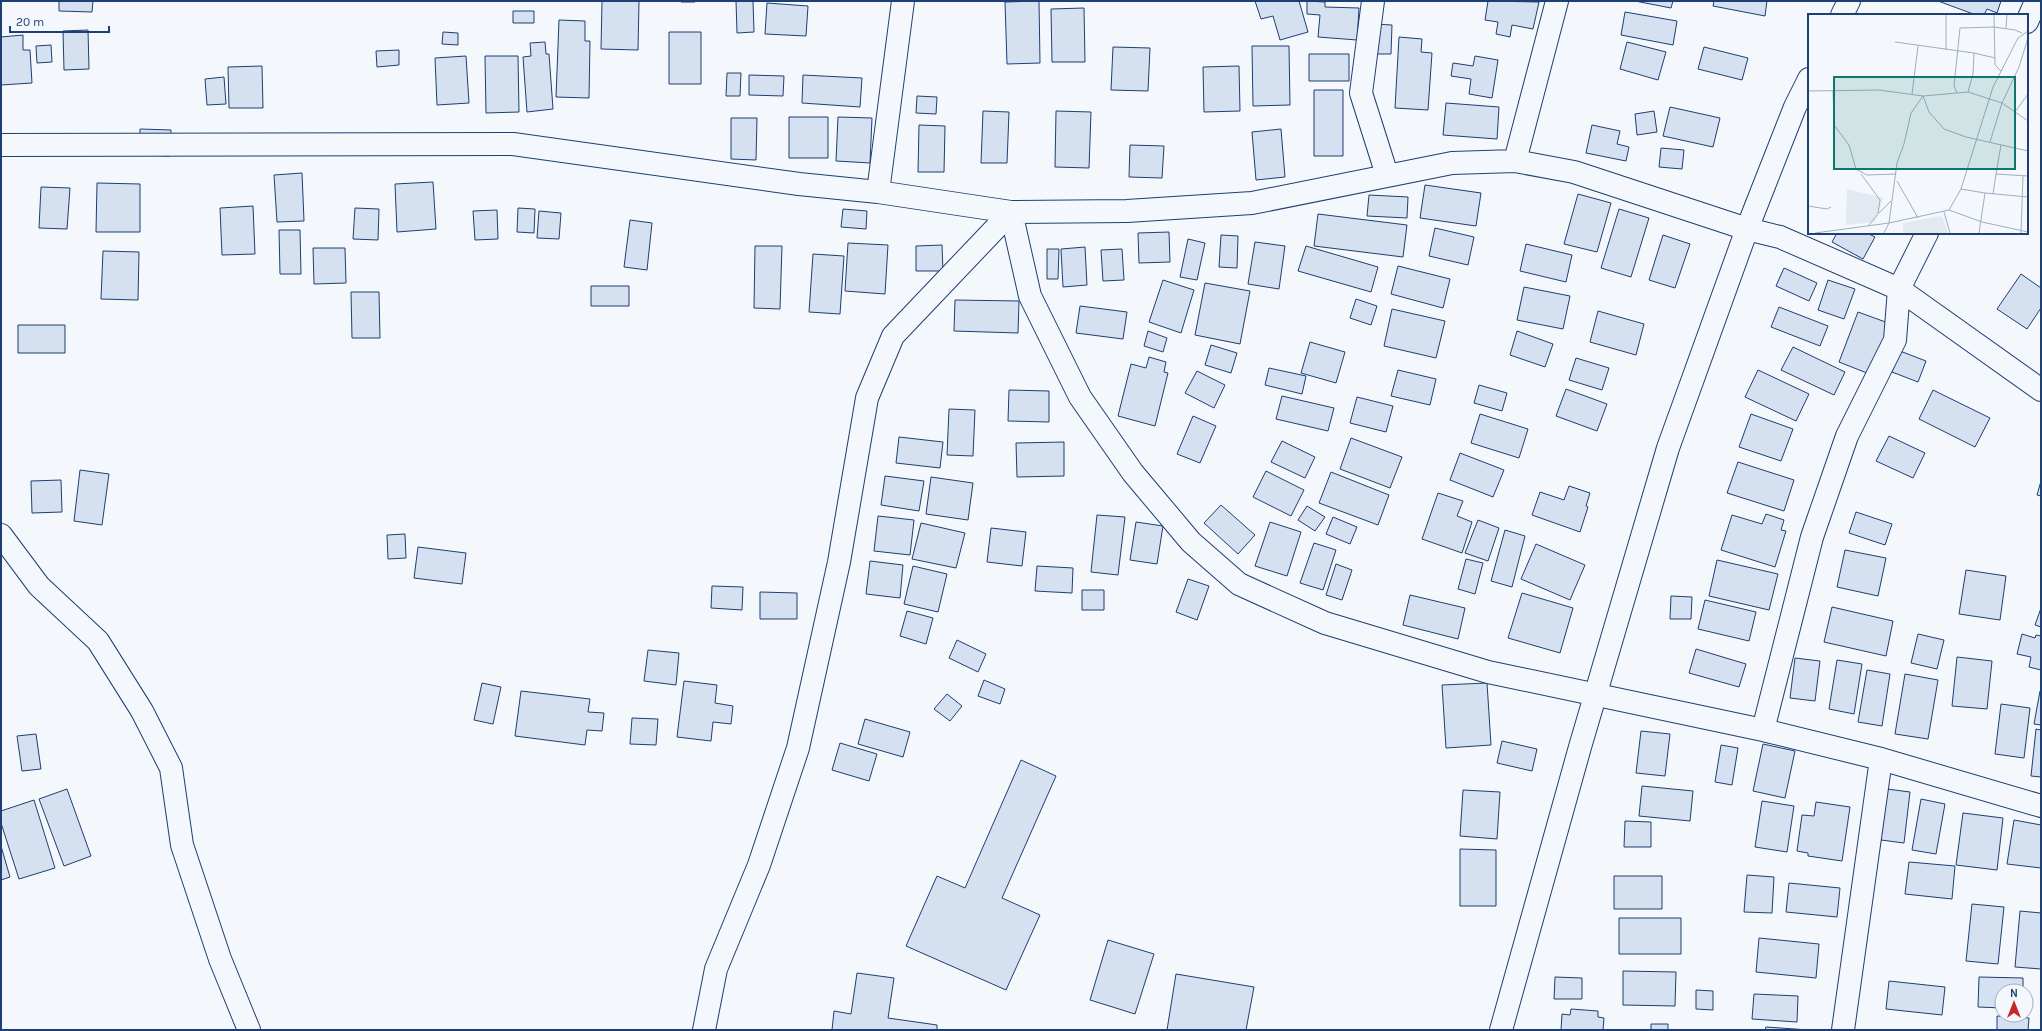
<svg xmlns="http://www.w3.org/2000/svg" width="2042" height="1031" viewBox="0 0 2042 1031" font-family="Karla,sans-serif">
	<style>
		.building { fill: #d5e0f0; stroke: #1d3f73 }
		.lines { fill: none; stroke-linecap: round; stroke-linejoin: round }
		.minor-casing { stroke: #1d3f73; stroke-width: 24 }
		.major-casing { stroke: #1d3f73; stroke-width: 24 }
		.minor { stroke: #f4f7fb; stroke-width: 22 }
		.major { stroke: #f4f7fb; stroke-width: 22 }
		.inset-road { fill: none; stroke: #9eadc5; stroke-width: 1 }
		.view { fill: #0f766e; fill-opacity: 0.15; stroke: #0f766e; stroke-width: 2 }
		.inset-edge { fill: none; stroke: #1d3f73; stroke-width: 2 }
	</style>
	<rect width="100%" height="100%" fill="#f4f7fb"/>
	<path class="building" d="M59,1H93L92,12L59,11Z
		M602,1H639L638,50L601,49Z
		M681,1H695V2H681Z
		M736,1H753L754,32L737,33Z
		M1039,1L1040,63L1007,64L1005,2Z
		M1255,1H1299L1308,32L1280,40L1273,16L1261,19Z
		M1307,1L1325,2V7L1359,8L1357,40L1318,37L1320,15L1307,14Z
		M1488,1L1539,2L1533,29L1512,25L1510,37L1496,34L1498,22L1485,20Z
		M1635,1H1673L1671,8Z
		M1714,1H1767L1765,16L1713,6Z
		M1938,1H2001L1997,13L1987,9L1984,15H1976Z
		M767,3L808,6L806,36L765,34Z
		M1084,8L1085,62H1052L1051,9Z
		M513,11H534V23H513Z
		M1625,12L1677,21L1673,45L1621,35Z
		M559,20L585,21V41H590L589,98L556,97Z
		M1374,24L1392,25L1391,54H1373Z
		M88,30L89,69L64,70L63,31Z
		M443,32L458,33V45L442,44Z
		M669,32H701V84H669Z
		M23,35V50H30L32,83L1,85V37Z
		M1399,37L1422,39L1421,52L1432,53L1428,110L1395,108Z
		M545,42L546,54H549L553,109L527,112L523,57L531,56L530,43Z
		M1627,42L1666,52L1658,80L1620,69Z
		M51,45L52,62L37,63L36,46Z
		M1252,46H1289L1290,105L1253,106Z
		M1113,47L1150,48L1148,91L1111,90Z
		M1704,47L1748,58L1742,80L1698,69Z
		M399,50V65L377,67L376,51Z
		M1309,54H1349V81H1309Z
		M466,56L469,103L437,105L435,58Z
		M485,56H518L519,112L486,113Z
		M1475,56L1498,60L1492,98L1469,94L1471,79L1451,76L1453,63L1473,66Z
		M262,66L263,108H229L228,67Z
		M1239,66L1240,111L1204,112L1203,67Z
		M727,73H741L740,96H726Z
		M749,75L784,76L783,96L749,95Z
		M803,75L862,78L860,107L802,103Z
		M224,77L226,104L207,105L205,79Z
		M1314,90H1343V156H1314Z
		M917,96L937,97L936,114L916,113Z
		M1446,103L1499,107L1497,139L1443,135Z
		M1670,107L1720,118L1713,147L1663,136Z
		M983,111L1009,112L1007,163H981Z
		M1056,111L1091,112L1089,168L1055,167Z
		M1654,111L1657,132L1637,135L1635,114Z
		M789,117H828V158H789Z
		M838,117L872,118L870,163L836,161Z
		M731,118H757L756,160L731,159Z
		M919,125L945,126L944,172H918Z
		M1592,125L1620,131L1617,144L1629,147L1626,161L1586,153Z
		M140,129L171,130L170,156L140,155Z
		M1281,129L1285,177L1256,180L1252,132Z
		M1130,145L1164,146L1162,178L1129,177Z
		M1661,148L1684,150L1682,169L1659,167Z
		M302,173L304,221L277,222L274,175Z
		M433,182L436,229L397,232L395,184Z
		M97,183L140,184V232H96Z
		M1425,185L1481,193L1476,226L1420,218Z
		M41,187L70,188L67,229L39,228Z
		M1578,194L1611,203L1597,252L1564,244Z
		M1369,195L1408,197L1407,218L1367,216Z
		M253,206L255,254L222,255L220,208Z
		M355,208L379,209L378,240L353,239Z
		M518,208L535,209L534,233L517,232Z
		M843,209L867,211L866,229L841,227Z
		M1619,209L1649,218L1631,277L1601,268Z
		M497,210L498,239L475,240L473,211Z
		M539,211L561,213L559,239L537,238Z
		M1318,214L1407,225L1403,257L1314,246Z
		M630,220L652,223L647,270L624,267Z
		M1435,228L1474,237L1468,265L1429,256Z
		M279,230H300L301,274H280Z
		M1169,232L1170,262L1139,263L1138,233Z
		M1837,233H1867L1875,237L1863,259L1832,242Z
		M1221,235L1238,236L1237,268L1219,267Z
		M1663,235L1690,244L1675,288L1649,280Z
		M1188,239L1205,243L1197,280L1180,277Z
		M1255,242L1285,246L1279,289L1248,284Z
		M848,243L888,245L885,294L845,291Z
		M1526,244L1572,255L1566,282L1520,271Z
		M942,245L943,271H916V246Z
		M755,246H782L780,309L754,308Z
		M1306,246L1378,267L1371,292L1298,271Z
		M1085,247L1087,285L1063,287L1061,249Z
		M313,248H345L346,283L314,284Z
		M1047,249H1059L1058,279H1047Z
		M1122,249L1124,280L1103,281L1101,250Z
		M103,251L139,252L138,300L101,299Z
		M813,254L844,256L840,314L809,312Z
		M1398,266L1450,279L1443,308L1391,294Z
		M1784,268L1817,283L1809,301L1776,286Z
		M2021,274L2041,288V308L2027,329L1997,309Z
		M1163,280L1194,290L1181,333L1149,322Z
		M1828,280L1855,289L1844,319L1818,310Z
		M1205,283L1250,291L1240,344L1195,335Z
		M591,286H629V306H591Z
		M1524,287L1570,296L1563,329L1517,320Z
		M351,292H379L380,338H352Z
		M1356,299L1377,306L1371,325L1350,318Z
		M955,300L1019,301L1018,333L954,331Z
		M1080,306L1127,312L1123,339L1076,333Z
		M1779,307L1828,326L1820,346L1771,327Z
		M1392,309L1445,321L1436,358L1384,346Z
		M1598,311L1644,324L1636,355L1590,342Z
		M1858,312L1891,324L1872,375L1839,362Z
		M18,325H65V353H18Z
		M1148,331L1167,338L1163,352L1144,346Z
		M1517,331L1553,344L1545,367L1510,355Z
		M1310,342L1345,352L1336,383L1301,373Z
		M1211,345L1237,353L1231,373L1205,365Z
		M1793,347L1845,372L1834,395L1781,370Z
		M1900,351L1926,361L1918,382L1892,372Z
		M1149,357L1166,362L1164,372L1168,373L1155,426L1118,416L1131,364L1146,368Z
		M1576,358L1609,368L1602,390L1569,380Z
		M1269,368L1306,376L1302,394L1265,385Z
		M1398,370L1436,379L1430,405L1391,396Z
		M1758,370L1809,394L1796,421L1745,397Z
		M1197,371L1225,385L1214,408L1185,393Z
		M1479,385L1507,393L1502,411L1474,403Z
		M1566,389L1607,404L1597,431L1556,416Z
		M1009,390L1049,391V422L1008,421Z
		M1933,390L1990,418L1975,447L1919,419Z
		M1282,396L1334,408L1328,431L1276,419Z
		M1357,397L1393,406L1386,432L1350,423Z
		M949,409L975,410L973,456L947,455Z
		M1480,414L1528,429L1519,458L1471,443Z
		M1751,414L1793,429L1781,461L1739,447Z
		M1193,416L1216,426L1200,463L1177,454Z
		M1889,436L1925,453L1913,478L1876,461Z
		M899,437L943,442L940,468L896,463Z
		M1351,438L1402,457L1390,488L1340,469Z
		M1282,441L1315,457L1305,478L1271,462Z
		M1064,442V476L1017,477L1016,443Z
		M1460,453L1504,470L1493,497L1450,480Z
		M1738,462L1794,480L1784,511L1727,493Z
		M80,470L109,474L102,525L74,521Z
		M1266,471L1304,490L1291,516L1253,497Z
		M1331,472L1389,495L1378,525L1319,503Z
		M885,476L924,481L919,511L881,505Z
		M931,477L973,483L968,520L926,514Z
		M61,480L62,512L32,513L31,481Z
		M2041,481V496L2037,495Z
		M1569,486L1590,493L1586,506L1588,507L1580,532L1532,515L1540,492L1564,500Z
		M1438,493L1463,501L1457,516L1472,522L1462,553L1422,539Z
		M1221,505L1255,535L1238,554L1204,523Z
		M1307,506L1325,517L1315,531L1298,520Z
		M1856,512L1892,524L1885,545L1849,533Z
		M1766,514L1784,520L1781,530L1786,531L1775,567L1721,550L1732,515L1762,524Z
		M1097,515L1125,517L1118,575L1091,572Z
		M878,516L914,520L910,555L874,551Z
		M1333,517L1357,527L1350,544L1326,534Z
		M1478,520L1499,528L1488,561L1465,553Z
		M1136,522L1163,526L1157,564L1130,560Z
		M1270,522L1301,532L1287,576L1255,566Z
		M921,523L965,533L956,568L912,559Z
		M991,528L1026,532L1022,566L987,562Z
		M1505,530L1525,536L1512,587L1491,581Z
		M405,534L406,558L388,559L387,535Z
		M1314,543L1336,550L1323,590L1300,583Z
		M1536,544L1585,565L1570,600L1521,579Z
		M418,547L466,553L462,584L414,578Z
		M1845,550L1886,558L1878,596L1837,587Z
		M1466,559L1483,563L1475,594L1458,589Z
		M1717,560L1778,574L1769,610L1709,596Z
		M870,561L903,565L900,598L866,594Z
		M1336,564L1352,570L1342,600L1326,595Z
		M913,566L947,574L938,612L904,604Z
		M1037,566L1073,568L1072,593L1035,591Z
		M1966,570L2006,576L2000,620L1959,614Z
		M1188,579L1209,586L1197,620L1176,612Z
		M712,586L743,587L742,610L711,608Z
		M1082,590H1104V610H1082Z
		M760,592L797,593V619H760Z
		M1522,593L1573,608L1560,653L1508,638Z
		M1410,595L1465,608L1458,639L1403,625Z
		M1671,596L1692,597L1691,619H1670Z
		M1705,600L1756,612L1749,641L1698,629Z
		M1832,607L1893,621L1886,656L1824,642Z
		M2041,608V627L2035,625Z
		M907,611L933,618L926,644L900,636Z
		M1918,634L1944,640L1937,669L1911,663Z
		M2022,634L2035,638L2036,635L2041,636V670L2029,667L2031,657L2017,654Z
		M957,640L986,654L978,672L949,658Z
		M1696,649L1746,664L1739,687L1689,673Z
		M648,650L679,653L676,685L644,681Z
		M1957,657L1992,661L1987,709L1952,706Z
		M1795,658L1820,661L1815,701L1790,698Z
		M1837,660L1862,664L1854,714L1829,709Z
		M1867,670L1890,674L1882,726L1858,722Z
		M1905,674L1938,680L1928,739L1895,734Z
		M984,680L1005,689L1000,704L978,696Z
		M684,681L717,685L715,703L733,706L731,724L713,722L711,741L677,737Z
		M482,683L501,687L493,724L474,720Z
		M1487,683L1491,745L1446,748L1442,685Z
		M521,691L590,699L588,712L604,713L602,731L587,730L585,745L515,736Z
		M2040,691L2041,692V725L2034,724Z
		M947,694L962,706L950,721L934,709Z
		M2001,704L2030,708L2024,758L1995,754Z
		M632,718L658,719L656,745L630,744Z
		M865,719L910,732L903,757L858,744Z
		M2036,729L2041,730V777L2031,776Z
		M1641,731L1670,734L1665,776L1636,773Z
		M36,734L41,769L22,771L17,736Z
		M1502,741L1537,749L1532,771L1497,763Z
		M840,743L877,754L869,781L832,770Z
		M1763,744L1795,751L1785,798L1753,791Z
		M1721,745L1738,748L1732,785L1715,782Z
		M1021,760L1056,776L1002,898L1040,915L1006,990L906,946L937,876L965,888Z
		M1642,786L1693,791L1690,821L1639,816Z
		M67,789L91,856L64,866L39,799Z
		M1887,789L1910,792L1904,843L1881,840Z
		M1463,790L1500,792L1497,839L1460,836Z
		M1921,799L1945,804L1936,854L1912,850Z
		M34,800L55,868L19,879L1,823V811Z
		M1762,801L1794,806L1787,852L1755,847Z
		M1816,802L1850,807L1842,861L1808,856V853L1797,851L1802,815L1814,816Z
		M1963,813L2003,818L1997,870L1956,865Z
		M2014,820L2041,825V868L2007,864Z
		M1625,821L1651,822V847H1624Z
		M1,846L10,877L1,880Z
		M1460,849L1496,850V906H1460Z
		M1909,862L1955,866L1952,899L1905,894Z
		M1747,875L1774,877L1772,913L1744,912Z
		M1614,876H1662V909H1614Z
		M1789,883L1840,888L1837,917L1786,912Z
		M1972,904L2004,907L1998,964L1966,961Z
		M2020,911L2041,913V969L2015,967Z
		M1619,918H1681V954H1619Z
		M1759,938L1819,944L1816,978L1756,972Z
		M1108,940L1154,954L1135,1014L1090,1000Z
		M1623,971L1676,972L1675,1006L1623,1005Z
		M857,973L894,978L888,1018L937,1025V1030H832L834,1011L851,1014Z
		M1176,974L1254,987L1246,1030H1167Z
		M1555,977L1582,978V999H1554Z
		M1979,977L2023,978V991H2002V1008L1978,1007Z
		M1889,981L1945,987L1942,1015L1886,1009Z
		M1696,990L1713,991V1010L1696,1009Z
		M1754,994L1798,996L1797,1022L1752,1019Z
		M1571,1009L1598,1011V1017L1604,1018L1603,1030H1561L1562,1014L1570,1015Z
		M1997,1016L2029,1018L2028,1030H1997Z
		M1651,1024H1668V1030H1651Z
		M1766,1027L1809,1030H1765Z"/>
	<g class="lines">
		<g class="minor-casing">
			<path id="minor" d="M1373,1L1361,93L1387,175
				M2027,22L2036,1
				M1,145L513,144L799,184L878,192L1011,212L1127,211L1252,203L1452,163L1515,161L1574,172L1747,229L1780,237L1899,289L2041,390
				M1515,161L1557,1
				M878,192L903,1
				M1011,212L1030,296L1080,397L1133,473L1191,542L1239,584L1325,623L1488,672L1763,730L1881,759L2041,806
				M1,535L39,586L98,641L142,711L171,768L182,845L220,959L249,1030
				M1763,730L1812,537L1847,436L1895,340L1899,289L1927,233
				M704,1030L716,969L759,865L798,748L839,562L867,398L893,336L1011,212
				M1843,1030L1881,759"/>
		</g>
		<g class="major-casing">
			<path id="major" d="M1842,15L1849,1
				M1501,1030L1580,747L1668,448L1747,229L1795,107L1809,79"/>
		</g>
		<use href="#minor" class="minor"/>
		<use href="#major" class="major"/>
	</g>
	<g transform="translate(1808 14)">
		<rect width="220" height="220" fill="#f4f7fb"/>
		<path d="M39,175L75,184L67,208L38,211ZM134,202L140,219H95V209Z" fill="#e3e9f0"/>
		<path class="inset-road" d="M138,1V36M186,1L187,51L193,57M198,14L199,1M87,28L166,39L165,60L160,78M166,39L187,44M25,76L26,111L41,131L48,155L59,161L88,160M0,77L71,76L115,82L160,78L194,89L220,107M149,79L146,72L152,14L186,13L207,16L214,19M104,80L110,32M115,82L121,98L136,115L158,123L220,137M207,98L220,80M182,128L194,89L211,53L220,24M53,160L72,186L70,200L61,211M188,160L193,131M89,167L110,204M153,175L177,179L220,183M185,180L188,160L220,162M0,192L19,195L23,193M141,196L174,208L220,218M136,198L142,219M71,199L83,187M7,219L81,209L141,196L153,175L185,73L210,24L220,17M76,219L81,209L89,149L96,130L103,99L115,82M171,219L177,179M213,219L215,162"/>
		<path class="view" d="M26,63H207V155H26Z"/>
		<rect width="220" height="220" class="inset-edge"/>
	</g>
	<rect width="2042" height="1031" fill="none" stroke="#1d3f73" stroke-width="4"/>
	<g transform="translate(2014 1003)"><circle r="19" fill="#f4f7fb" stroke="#9eadc5"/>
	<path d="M0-3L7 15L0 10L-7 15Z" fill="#c62828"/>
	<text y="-6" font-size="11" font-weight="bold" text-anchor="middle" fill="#1d3f73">N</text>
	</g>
	<path d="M10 26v6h99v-6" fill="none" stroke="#1d3f73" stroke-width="2"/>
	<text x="16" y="26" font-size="12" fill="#1d3f73" stroke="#f4f7fb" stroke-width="3" paint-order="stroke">20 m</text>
</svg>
